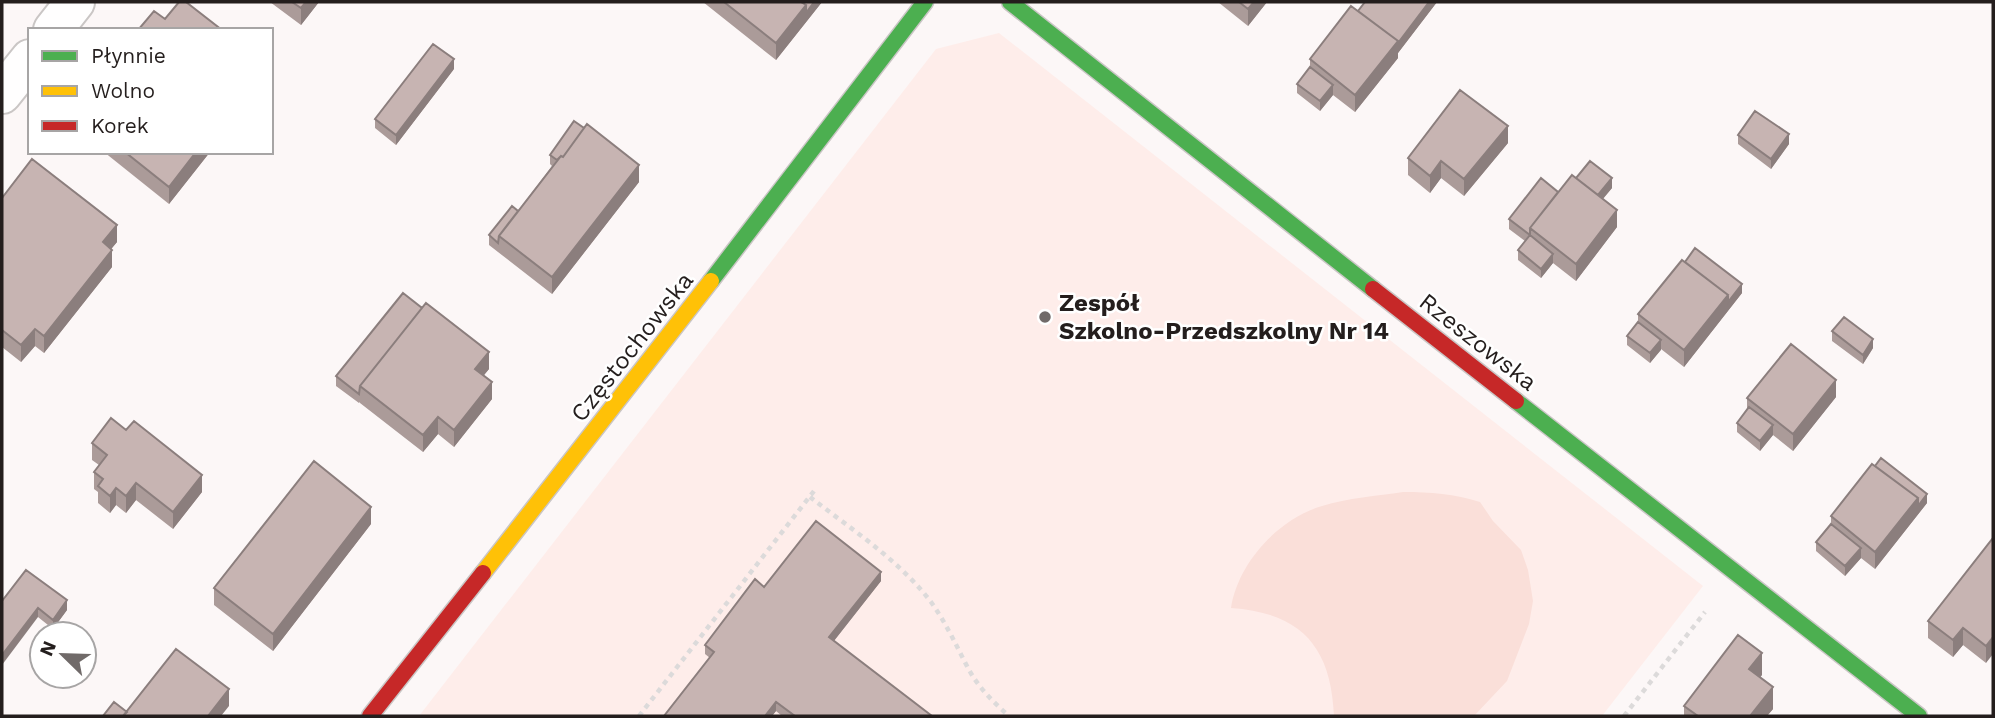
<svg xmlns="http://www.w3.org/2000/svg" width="1995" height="718" viewBox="0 0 1995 718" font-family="'Work Sans',sans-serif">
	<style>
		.built { fill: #feedea }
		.green { fill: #fadfd9 }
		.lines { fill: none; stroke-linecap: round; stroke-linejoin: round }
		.street-casing { stroke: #cac6c5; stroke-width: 42 }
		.fast-casing { stroke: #cac6c5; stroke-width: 19 }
		.slow-casing { stroke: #cac6c5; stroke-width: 19 }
		.jam-casing { stroke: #cac6c5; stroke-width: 19 }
		.path { stroke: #dcdada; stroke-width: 4.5; stroke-dasharray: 5 5; stroke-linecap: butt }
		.street { stroke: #fffefe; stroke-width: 38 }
		.fast { stroke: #4caf50; stroke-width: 16 }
		.slow { stroke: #ffc107; stroke-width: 16 }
		.jam { stroke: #c62828; stroke-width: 16 }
		.wall { fill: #ab9b99 }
		.shaded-wall { fill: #8b7e7d }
		.building { fill: #c7b4b2; stroke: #8b7e7d; stroke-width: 2 }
		.poi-dot { fill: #706a69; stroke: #fff; stroke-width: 2.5 }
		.labels { text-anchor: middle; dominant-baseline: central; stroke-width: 5; stroke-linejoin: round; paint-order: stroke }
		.poi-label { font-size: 24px; font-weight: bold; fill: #241e1d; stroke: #fff; text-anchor: start }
		.street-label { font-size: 24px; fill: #241e1d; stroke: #fff }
	</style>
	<rect width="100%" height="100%" fill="#fcf7f7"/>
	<path class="built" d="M999,33L1703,586L1602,716H419L936,49Z"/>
	<path class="green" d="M1403,492C1431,492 1454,494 1480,502L1493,521L1521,550L1528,570L1533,601L1529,624L1507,681L1474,716H1334C1331,646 1301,613 1231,608C1238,563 1278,519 1322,506C1348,498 1377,496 1403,492Z"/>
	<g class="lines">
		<g class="street-casing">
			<path id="street" d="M53,30L75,2
				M2,94L30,59"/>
		</g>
		<g class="fast-casing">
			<path id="fast" d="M1010,2L1373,289
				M711,281L925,2
				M1516,401L1919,716"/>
		</g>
		<g class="slow-casing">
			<path id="slow" d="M483,573L711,281"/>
		</g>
		<g class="jam-casing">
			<path id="jam" d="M1373,289L1516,401
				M370,716L483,573"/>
		</g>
		<path class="path" d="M810,497C851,529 899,560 931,602C946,623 956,645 968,668C978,687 993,702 1009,716
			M639,716L814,491
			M1624,716L1705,612"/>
		<use href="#street" class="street"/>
		<use href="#fast" class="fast"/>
		<use href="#slow" class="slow"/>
		<use href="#jam" class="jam"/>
	</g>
	<path class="wall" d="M270,2H319L301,25Z
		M703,2H822L776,60Z
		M1218,2H1267L1248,26Z
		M1365,2H1437L1398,53V58L1355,112L1333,95L1320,111L1297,93V84L1310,67V59L1358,11Z
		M454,69L396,145L375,128V119Z
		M1738,135L1789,144L1771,169L1738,144Z
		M1508,143L1464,196L1441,178L1430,193L1408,175V158Z
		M104,152H210L169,204Z
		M550,155L639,182L552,294L489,245V235L518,211L552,166L550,164Z
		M1576,178L1612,188L1603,199L1617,227L1576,281L1553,263L1541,278L1518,260V250L1525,241L1509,229V219L1558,192Z
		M2,198L117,242L111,249L112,267L44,353L35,346L21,362L2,347Z
		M1685,262L1742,293L1684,367L1661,349L1650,363L1627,345V336L1638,322V314Z
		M1832,331L1873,348L1863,364L1832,341Z
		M489,369L484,375L492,399L454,447L438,434L423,452L360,403V402L359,403L336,386V376Z
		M1836,397L1793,451L1773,435L1760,451L1737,432V423L1747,410V398Z
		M92,443L202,492L173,529L136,500L126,513L116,505L110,513L98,503V492L94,489V472L99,465L92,460Z
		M1875,466L1927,503L1875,569L1861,558L1845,576L1816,551V542L1831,524V516Z
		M371,524L273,651L214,605V588Z
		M1993,538L1986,663L1963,645L1953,657L1928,638V621Z
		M26,570L67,610L53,629L38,617Z
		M881,581L834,641L932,716H782L776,711L772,716H664L710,658L705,654V645L764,587Z
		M1762,675L1760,677L1773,709L1767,716H1684V706Z"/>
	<path class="shaded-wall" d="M306,2H319L301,25V8Z
		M814,2H822L776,60V43L806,5Z
		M1254,2H1267L1248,26V9Z
		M1429,2H1437L1398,53V58L1355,112V95Z
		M454,59V69L396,145V135Z
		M1333,85V95L1320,111V101Z
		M1508,126V143L1464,196V179Z
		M1789,134V144L1771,169V159Z
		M196,152H210L169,204V187Z
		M1441,161V178L1430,193V176Z
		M639,165V182L552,294V277Z
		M1612,178V188L1594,209V200Z
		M1617,210V227L1576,281V264Z
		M117,225V242L103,259V242Z
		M112,250V267L44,353V336Z
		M1553,254V263L1541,278V269Z
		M1742,284V293L1684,367V350L1728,295Z
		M35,329V346L21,362V345Z
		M1873,339V348L1863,364V355Z
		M1661,340V350L1650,363V353Z
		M489,352V369L475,386V369Z
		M1836,380V397L1793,451V434Z
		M492,382V399L454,447V430Z
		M438,417V434L423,452V435Z
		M1773,425V435L1760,451V441Z
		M202,475V492L173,529V512Z
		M136,483V500L126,513V496Z
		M116,488V505L110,513V496Z
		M1927,494V503L1875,569V552L1918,498Z
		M371,507V524L273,651V634Z
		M1861,548V558L1845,576V566Z
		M881,572V581L829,647V637Z
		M67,600V610L53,629V620Z
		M38,608V617L2,665V655Z
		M1963,628V645L1953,657V640Z
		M1993,637V654L1986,663V646Z
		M1762,653V675L1749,691V669Z
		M1773,687V709L1767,716H1750Z
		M229,689V706L221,716H208Z
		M776,702V711L772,716H765Z"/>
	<path class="building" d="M179,2H186L222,30H138L154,11L165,19Z
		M292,2H306L301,8Z
		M724,2H801L806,5L776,43Z
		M801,2H814L806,13V5Z
		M1239,2H1254L1248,9Z
		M1365,2H1429L1398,43V41L1358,11Z
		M1351,6L1398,41L1355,95L1310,59Z
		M433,44L454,59L396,135L375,119Z
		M1310,67L1333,85L1320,101L1297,84Z
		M1460,90L1508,126L1464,179L1441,161L1430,176L1408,158Z
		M1755,111L1789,134L1771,159L1738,135Z
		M574,121L584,128L563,157L561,156L557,160L550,155Z
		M587,124L639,165L552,277L499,236L561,156L563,157Z
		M125,152H196L169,187Z
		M32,159L117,225L103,242L112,250L44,336L35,329L21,345L2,330V198Z
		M1590,161L1612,178L1598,195L1576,178Z
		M1572,175L1617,210L1576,264L1530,228Z
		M1541,178L1558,192L1530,228V235L1509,219Z
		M512,206L518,211L499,236L498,243L489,235Z
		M1530,235L1553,254L1541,269L1518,250Z
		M1695,248L1742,284L1728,302V295L1685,262Z
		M1682,260L1728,295L1684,350L1638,314Z
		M403,293L422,308L360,386L359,394L336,376Z
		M426,303L489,352L475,369L492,382L454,430L438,417L423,435L360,386Z
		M1844,317L1873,339L1863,355L1832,331Z
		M1638,322L1661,340L1650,353L1627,336Z
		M1791,344L1836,380L1793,434L1747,398Z
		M1749,407L1773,425L1760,441L1737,423Z
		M111,418L126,430L134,421L202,475L173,512L136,483L126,496L116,488L110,496L98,486L103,479L94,472L107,455L92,443Z
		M1881,458L1927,494L1918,506V498L1875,466Z
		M314,461L371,507L273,634L214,588Z
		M1872,464L1918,498L1875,552L1831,516Z
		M816,521L881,572L829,637L932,716H795L776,702L765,716H664L714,652L705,645L755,579L764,587Z
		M1831,524L1861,548L1845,566L1816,542Z
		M1993,538V637L1986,646L1963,628L1953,640L1928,621Z
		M26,570L67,600L53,620L38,608L2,655V601Z
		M1738,635L1762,653L1749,669L1773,687L1750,716H1698L1684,706Z
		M176,649L229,689L208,716H123Z
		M114,702L127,712L123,716H103Z"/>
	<circle class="poi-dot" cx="1045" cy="317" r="7"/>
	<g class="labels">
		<g class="poi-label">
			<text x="1059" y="303">Zespół<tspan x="1059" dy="28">Szkolno-Przedszkolny Nr 14</tspan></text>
		</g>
		<g class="street-label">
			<text transform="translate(1478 342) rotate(38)">Rzeszowska</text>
			<text transform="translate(632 347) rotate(-52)">Częstochowska</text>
		</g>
	</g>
	<rect width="1995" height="718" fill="none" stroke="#241e1d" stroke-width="7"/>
	<rect x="28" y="28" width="245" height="126" fill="#ffffff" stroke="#a7a5a5" stroke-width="2"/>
	<rect x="42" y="51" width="35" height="10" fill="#4caf50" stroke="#a7a5a5" stroke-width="2"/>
	<text x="91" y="63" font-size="21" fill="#241e1d">Płynnie</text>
	<rect x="42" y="86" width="35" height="10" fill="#ffc107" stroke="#a7a5a5" stroke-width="2"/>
	<text x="91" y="98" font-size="21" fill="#241e1d">Wolno</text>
	<rect x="42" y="121" width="35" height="10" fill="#c62828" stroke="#a7a5a5" stroke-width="2"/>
	<text x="91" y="133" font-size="21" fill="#241e1d">Korek</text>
	<g transform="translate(63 655) rotate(293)"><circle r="33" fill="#ffffff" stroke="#a7a5a5" stroke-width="2"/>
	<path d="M0-5L12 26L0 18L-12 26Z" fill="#706a69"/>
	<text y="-10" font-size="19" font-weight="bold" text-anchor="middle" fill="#241e1d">N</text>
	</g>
</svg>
